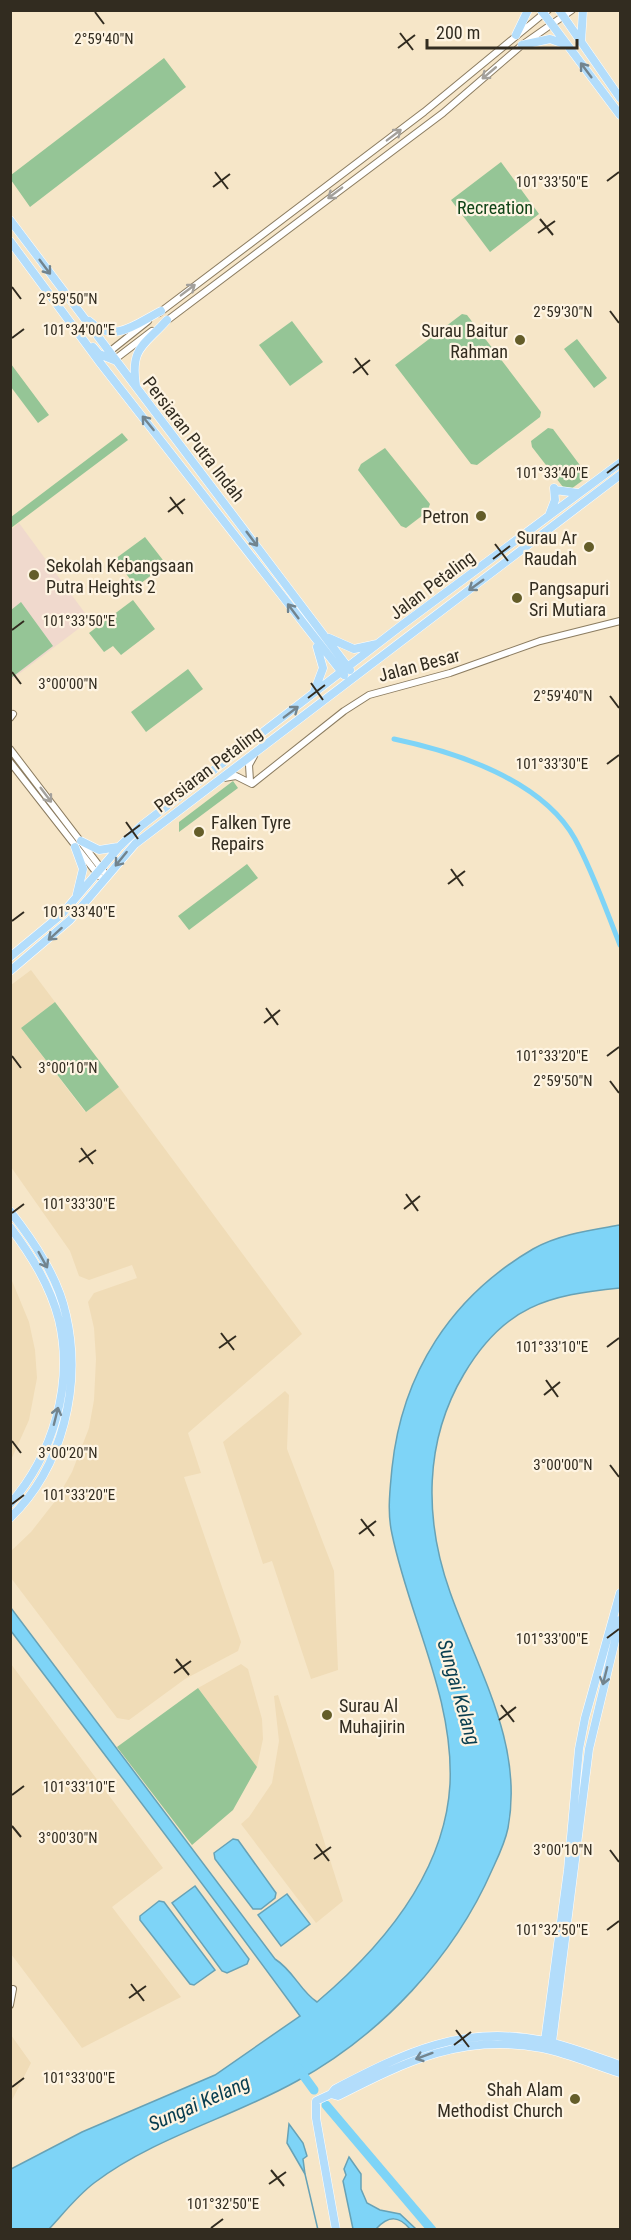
<svg xmlns="http://www.w3.org/2000/svg" width="631" height="2240" viewBox="0 0 631 2240" font-family="'Roboto Condensed',sans-serif">
	<style>
		.built { fill: #f0dcb7 }
		.education { fill: #f0d9cd }
		.green { fill: #95c596 }
		.water { fill: #7ed4f7; stroke: #67a2b6; stroke-width: 1.5 }
		.lines { fill: none; stroke-linecap: round; stroke-linejoin: round }
		.stream { stroke: #67a2b6; stroke-width: 1.5 }
		.canal { stroke: #7ed4f7; stroke-width: 5 }
		.river { stroke: #7ed4f7; stroke-width: 9 }
		.minor-casing { stroke: #8b7c61; stroke-width: 8 }
		.major-casing { stroke: #fff; stroke-width: 9 }
		.minor { stroke: #fff; stroke-width: 6 }
		.major { stroke: #b3ddfb; stroke-width: 8 }
		.oneway { stroke: #72848e }
		.oneway2 { stroke: #a3a09b }
		.ticks { fill: none; stroke: #322c20; stroke-width: 2 }
		.poi-dot { fill: #645d29; stroke: #fef4e2; stroke-width: 2 }
		.labels { text-anchor: middle; dominant-baseline: central; stroke-width: 4.5; stroke-linejoin: round; paint-order: stroke }
		.park-label { font-size: 18px; fill: #104417; stroke: #fef4e2 }
		.poi-label { font-size: 18px; fill: #322c20; stroke: #fef4e2; text-anchor: end }
		.street-label { font-size: 18px; fill: #322c20; stroke: #fef4e2 }
		.water-label { font-size: 20px; font-style: italic; fill: #083d4f; stroke: #fef4e2 }
		.ticks-label { font-size: 15px; text-anchor: middle; fill: #322c20; stroke: #fef4e2; stroke-width: 4.5; stroke-linejoin: round; paint-order: stroke }
	</style>
	<rect width="100%" height="100%" fill="#f6e6c8"/>
	<path class="built" d="M31,970L55,1002L21,1028L85,1112L119,1087L302,1334L188,1433L201,1473L184,1477L241,1642L238,1651L185,1679L129,1720L117,1718L11,1578V1551L31,1532L56,1500L72,1472L89,1428L94,1400L96,1359L94,1328L88,1302L94,1293L137,1278L132,1265L89,1280L79,1276L70,1251L11,1167V985Z
		M10,1276L29,1322L35,1350L37,1378L29,1420L11,1460Z
		M285,1391L289,1395L287,1449L334,1571L338,1670L311,1679L272,1561L263,1564L223,1442Z
		M11,1664L163,1868L112,1907L181,1997L82,2048L11,1954Z
		M241,1664L248,1669L262,1719L263,1739L257,1767L198,1688Z
		M278,1695L343,1901L316,1923L241,1824L249,1817L272,1783L279,1741L274,1696Z
		M11,2035L31,2063L11,2102Z"/>
	<path class="education" d="M19,523L90,620L11,680V530Z"/>
	<path class="green" d="M164,58L186,87L30,207L11,180V175Z
		M501,162L539,214L490,252L451,200Z
		M462,314L467,315L541,412L540,417L477,465L471,464L395,365Z
		M292,321L323,362L290,386L259,345Z
		M577,339L607,378L594,388L564,349Z
		M11,364L49,415L38,423L11,387Z
		M548,428L553,429L585,472L586,478L571,489L563,487L532,447L531,441Z
		M122,433L128,440L11,528V517Z
		M385,448L430,504L427,512L406,528L401,526L358,470L361,464Z
		M145,537L166,564L136,587L115,559Z
		M133,600L155,629L121,655L113,646L104,652L89,633Z
		M21,602L53,646L11,678V610Z
		M188,669L203,689L146,732L131,712Z
		M233,781L238,788L179,832V822Z
		M247,864L258,878L189,930L178,916Z
		M55,1002L119,1087L86,1112L21,1028Z
		M198,1688L257,1767L233,1810L192,1845L117,1747Z"/>
	<path class="water" d="M620,1225V1288C548,1295 504,1306 464,1374C424,1441 424,1519 450,1592C477,1669 524,1743 508,1828C505,1843 498,1857 492,1870C454,1957 381,2035 297,2081C231,2118 155,2137 94,2183C77,2196 63,2214 49,2229H11V2169L82,2132L215,2075L300,2016C206,1887 108,1759 11,1631V1608L275,1959C294,1971 300,1991 317,2002C382,1947 445,1874 450,1784C454,1697 409,1617 392,1534C387,1512 390,1490 392,1468C402,1373 451,1297 533,1249C559,1234 592,1230 620,1225Z
		M233,1839L238,1840L276,1893L275,1898L261,1909H253L215,1859L214,1853Z
		M195,1886L249,1959L247,1964L227,1973L222,1971L172,1903Z
		M287,1894L310,1924L281,1946L258,1915Z
		M159,1901L164,1902L215,1970L194,1985L190,1984L140,1920V1916Z
		M289,2124L303,2143L307,2156L303,2159L305,2174L287,2143Z
		M349,2157L361,2174V2189L367,2203L380,2210L400,2214L416,2229H410C399,2216 389,2215 376,2229H353L343,2181L346,2175L344,2169Z"/>
	<g class="lines">
		<path class="stream" d="M305,2174L318,2230"/>
		<path class="canal" d="M394,739C456,752 542,780 575,839C593,872 606,910 620,945"/>
		<path class="river" d="M298,2068L314,2090
			M326,2105L432,2230"/>
		<g class="minor-casing">
			<path id="minor" d="M159,313L424,112L548,10
				M165,322L443,113L522,45L572,10
				M109,352L148,321
				M114,360L152,331
				M10,718L13,714
				M10,749L107,876
				M10,762L99,876
				M224,778L236,776L252,784L344,711L369,695L450,673L540,641L620,621
				M250,781L249,765L254,756
				M10,2005L13,1989"/>
		</g>
		<g class="major-casing">
			<path id="major" d="M541,10L620,115
				M559,10L620,98
				M516,35L528,10
				M581,42L583,10
				M522,45L550,39L567,45
				M10,220L350,670
				M10,241L101,364L344,675
				M89,321C114,345 137,323 161,311
				M93,347L99,354L114,360
				M136,386C130,347 144,346 167,320
				M555,490L578,493
				M550,513L555,500L554,488
				M329,638L354,649L377,644
				M314,692L323,668L317,647
				M81,841L99,850L118,847
				M75,847L83,869L77,894
				M10,957L62,914L120,846L141,826L402,625L620,463
				M10,971L70,920L135,844L620,475
				M10,1211C34,1242 58,1277 66,1315C82,1385 63,1467 10,1518
				M10,1227C31,1255 50,1285 59,1320C74,1384 53,1455 10,1504
				M544,2048L568,1870L579,1749L585,1718L620,1593
				M551,2050L589,1749L620,1620
				M331,2094L335,2089C406,2052 463,2024 545,2041C571,2047 596,2057 620,2065
				M336,2230L316,2118V2101L331,2094L338,2096C407,2061 463,2033 542,2048C568,2053 595,2065 620,2073"/>
		</g>
		<use href="#minor" class="minor"/>
		<use href="#major" class="major"/>
	</g>
	<defs><path id="oneway-shaft" d="M-6 0H5M1.5-3L5.5 0L1.5 3" fill="none" stroke-width="1.6" stroke-linecap="round" stroke-linejoin="round" transform="scale(1.5)"/></defs>
	<g class="oneway">
		<use href="#oneway-shaft" transform="translate(586 70) rotate(-127)"/>
		<use href="#oneway-shaft" transform="translate(45 267) rotate(53)"/>
		<use href="#oneway-shaft" transform="translate(148 423) rotate(-129)"/>
		<use href="#oneway-shaft" transform="translate(252 539) rotate(53)"/>
		<use href="#oneway-shaft" transform="translate(476 585) rotate(144)"/>
		<use href="#oneway-shaft" transform="translate(293 611) rotate(-127)"/>
		<use href="#oneway-shaft" transform="translate(291 712) rotate(-37)"/>
		<use href="#oneway-shaft" transform="translate(121 859) rotate(129)"/>
		<use href="#oneway-shaft" transform="translate(55 934) rotate(138)"/>
		<use href="#oneway-shaft" transform="translate(43 1260) rotate(61)"/>
		<use href="#oneway-shaft" transform="translate(56 1416) rotate(-76)"/>
		<use href="#oneway-shaft" transform="translate(605 1676) rotate(104)"/>
		<use href="#oneway-shaft" transform="translate(424 2056) rotate(160)"/>
	</g>
	<g class="oneway2">
		<use href="#oneway-shaft" transform="translate(489 73) rotate(140)"/>
		<use href="#oneway-shaft" transform="translate(394 135) rotate(-37)"/>
		<use href="#oneway-shaft" transform="translate(335 193) rotate(143)"/>
		<use href="#oneway-shaft" transform="translate(188 290) rotate(-37)"/>
		<use href="#oneway-shaft" transform="translate(46 795) rotate(53)"/>
	</g>
	<path class="ticks" d="M95,12L104,24M400,33L413,50M398,48L415,35M215,172L228,189M607,181L619,172M213,187L230,174M540,219L553,235M538,233L555,221M12,287L21,299M610,311L619,323M12,338L24,329M355,358L368,375M353,373L370,360M607,473L619,464M170,497L183,514M168,512L185,499M495,544L508,561M493,559L510,546M12,630L24,621M12,672L21,684M311,683L323,700M610,696L619,708M308,698L325,685M607,764L619,755M126,822L138,839M124,837L140,825M451,869L463,886M448,884L465,871M12,921L24,912M266,1008L278,1025M264,1023L280,1010M12,1056L21,1068M607,1056L619,1047M610,1081L619,1093M81,1148L93,1164M79,1162L96,1150M406,1194L418,1211M404,1209L420,1196M12,1213L24,1204M221,1333L234,1350M607,1347L619,1338M219,1348L236,1336M546,1380L558,1397M544,1395L560,1382M12,1441L21,1453M610,1465L619,1477M12,1504L24,1495M361,1519L374,1536M359,1534L376,1521M607,1638L619,1629M176,1659L189,1675M174,1673L191,1661M501,1705L514,1722M499,1720L516,1707M12,1795L24,1786M12,1826L21,1837M316,1844L329,1861M610,1850L619,1862M314,1859L331,1847M607,1930L619,1921M131,1984L144,2001M129,1998L146,1986M456,2030L469,2047M454,2045L471,2032M12,2087L24,2078M271,2170L284,2186M269,2184L286,2172M211,2228L223,2219"/>
	<g class="poi-dot">
		<circle cx="520" cy="340" r="6"/>
		<circle cx="481" cy="516" r="6"/>
		<circle cx="589" cy="547" r="6"/>
		<circle cx="34" cy="575" r="6"/>
		<circle cx="517" cy="598" r="6"/>
		<circle cx="199" cy="832" r="6"/>
		<circle cx="327" cy="1715" r="6"/>
		<circle cx="575" cy="2099" r="6"/>
	</g>
	<g class="labels">
		<g class="park-label">
			<text x="495" y="207">Recreation</text>
		</g>
		<g class="poi-label">
			<text x="508" y="330">Surau Baitur<tspan x="508" dy="21">Rahman</tspan></text>
			<text x="469" y="516">Petron</text>
			<text x="577" y="537">Surau Ar<tspan x="577" dy="21">Raudah</tspan></text>
			<text x="46" y="565" text-anchor="start">Sekolah Kebangsaan<tspan x="46" dy="21">Putra Heights 2</tspan></text>
			<text x="529" y="588" text-anchor="start">Pangsapuri<tspan x="529" dy="21">Sri Mutiara</tspan></text>
			<text x="211" y="822" text-anchor="start">Falken Tyre<tspan x="211" dy="21">Repairs</tspan></text>
			<text x="339" y="1705" text-anchor="start">Surau Al<tspan x="339" dy="21">Muhajirin</tspan></text>
			<text x="563" y="2089">Shah Alam<tspan x="563" dy="21">Methodist Church</tspan></text>
		</g>
		<g class="street-label">
			<text transform="translate(194 439) rotate(52)">Persiaran Putra Indah</text>
			<text transform="translate(432 585) rotate(-37)">Jalan Petaling</text>
			<text transform="translate(419 665) rotate(-15)">Jalan Besar</text>
			<text transform="translate(208 769) rotate(-37)">Persiaran Petaling</text>
		</g>
		<g class="water-label">
			<text transform="translate(459 1692) rotate(74)">Sungai Kelang</text>
			<text transform="translate(199 2103) rotate(-24)">Sungai Kelang</text>
		</g>
	</g>
	<g class="ticks-label">
		<text x="104" y="44">2°59'40"N</text>
		<text x="552" y="187">101°33'50"E</text>
		<text x="68" y="304">2°59'50"N</text>
		<text x="563" y="317">2°59'30"N</text>
		<text x="79" y="335">101°34'00"E</text>
		<text x="552" y="478">101°33'40"E</text>
		<text x="79" y="626">101°33'50"E</text>
		<text x="68" y="689">3°00'00"N</text>
		<text x="563" y="701">2°59'40"N</text>
		<text x="552" y="769">101°33'30"E</text>
		<text x="79" y="917">101°33'40"E</text>
		<text x="552" y="1061">101°33'20"E</text>
		<text x="68" y="1073">3°00'10"N</text>
		<text x="563" y="1086">2°59'50"N</text>
		<text x="79" y="1209">101°33'30"E</text>
		<text x="552" y="1352">101°33'10"E</text>
		<text x="68" y="1458">3°00'20"N</text>
		<text x="563" y="1470">3°00'00"N</text>
		<text x="79" y="1500">101°33'20"E</text>
		<text x="552" y="1644">101°33'00"E</text>
		<text x="79" y="1792">101°33'10"E</text>
		<text x="68" y="1843">3°00'30"N</text>
		<text x="563" y="1855">3°00'10"N</text>
		<text x="552" y="1935">101°32'50"E</text>
		<text x="79" y="2083">101°33'00"E</text>
		<text x="223" y="2209">101°32'50"E</text>
	</g>
	<rect width="631" height="2240" fill="none" stroke="#322c20" stroke-width="24"/>
	<path d="M427 39v9h150v-9" fill="none" stroke="#322c20" stroke-width="3"/>
	<text x="436" y="39" font-size="18" fill="#322c20" stroke="#fef4e2" stroke-width="4.5" paint-order="stroke">200 m</text>
</svg>
